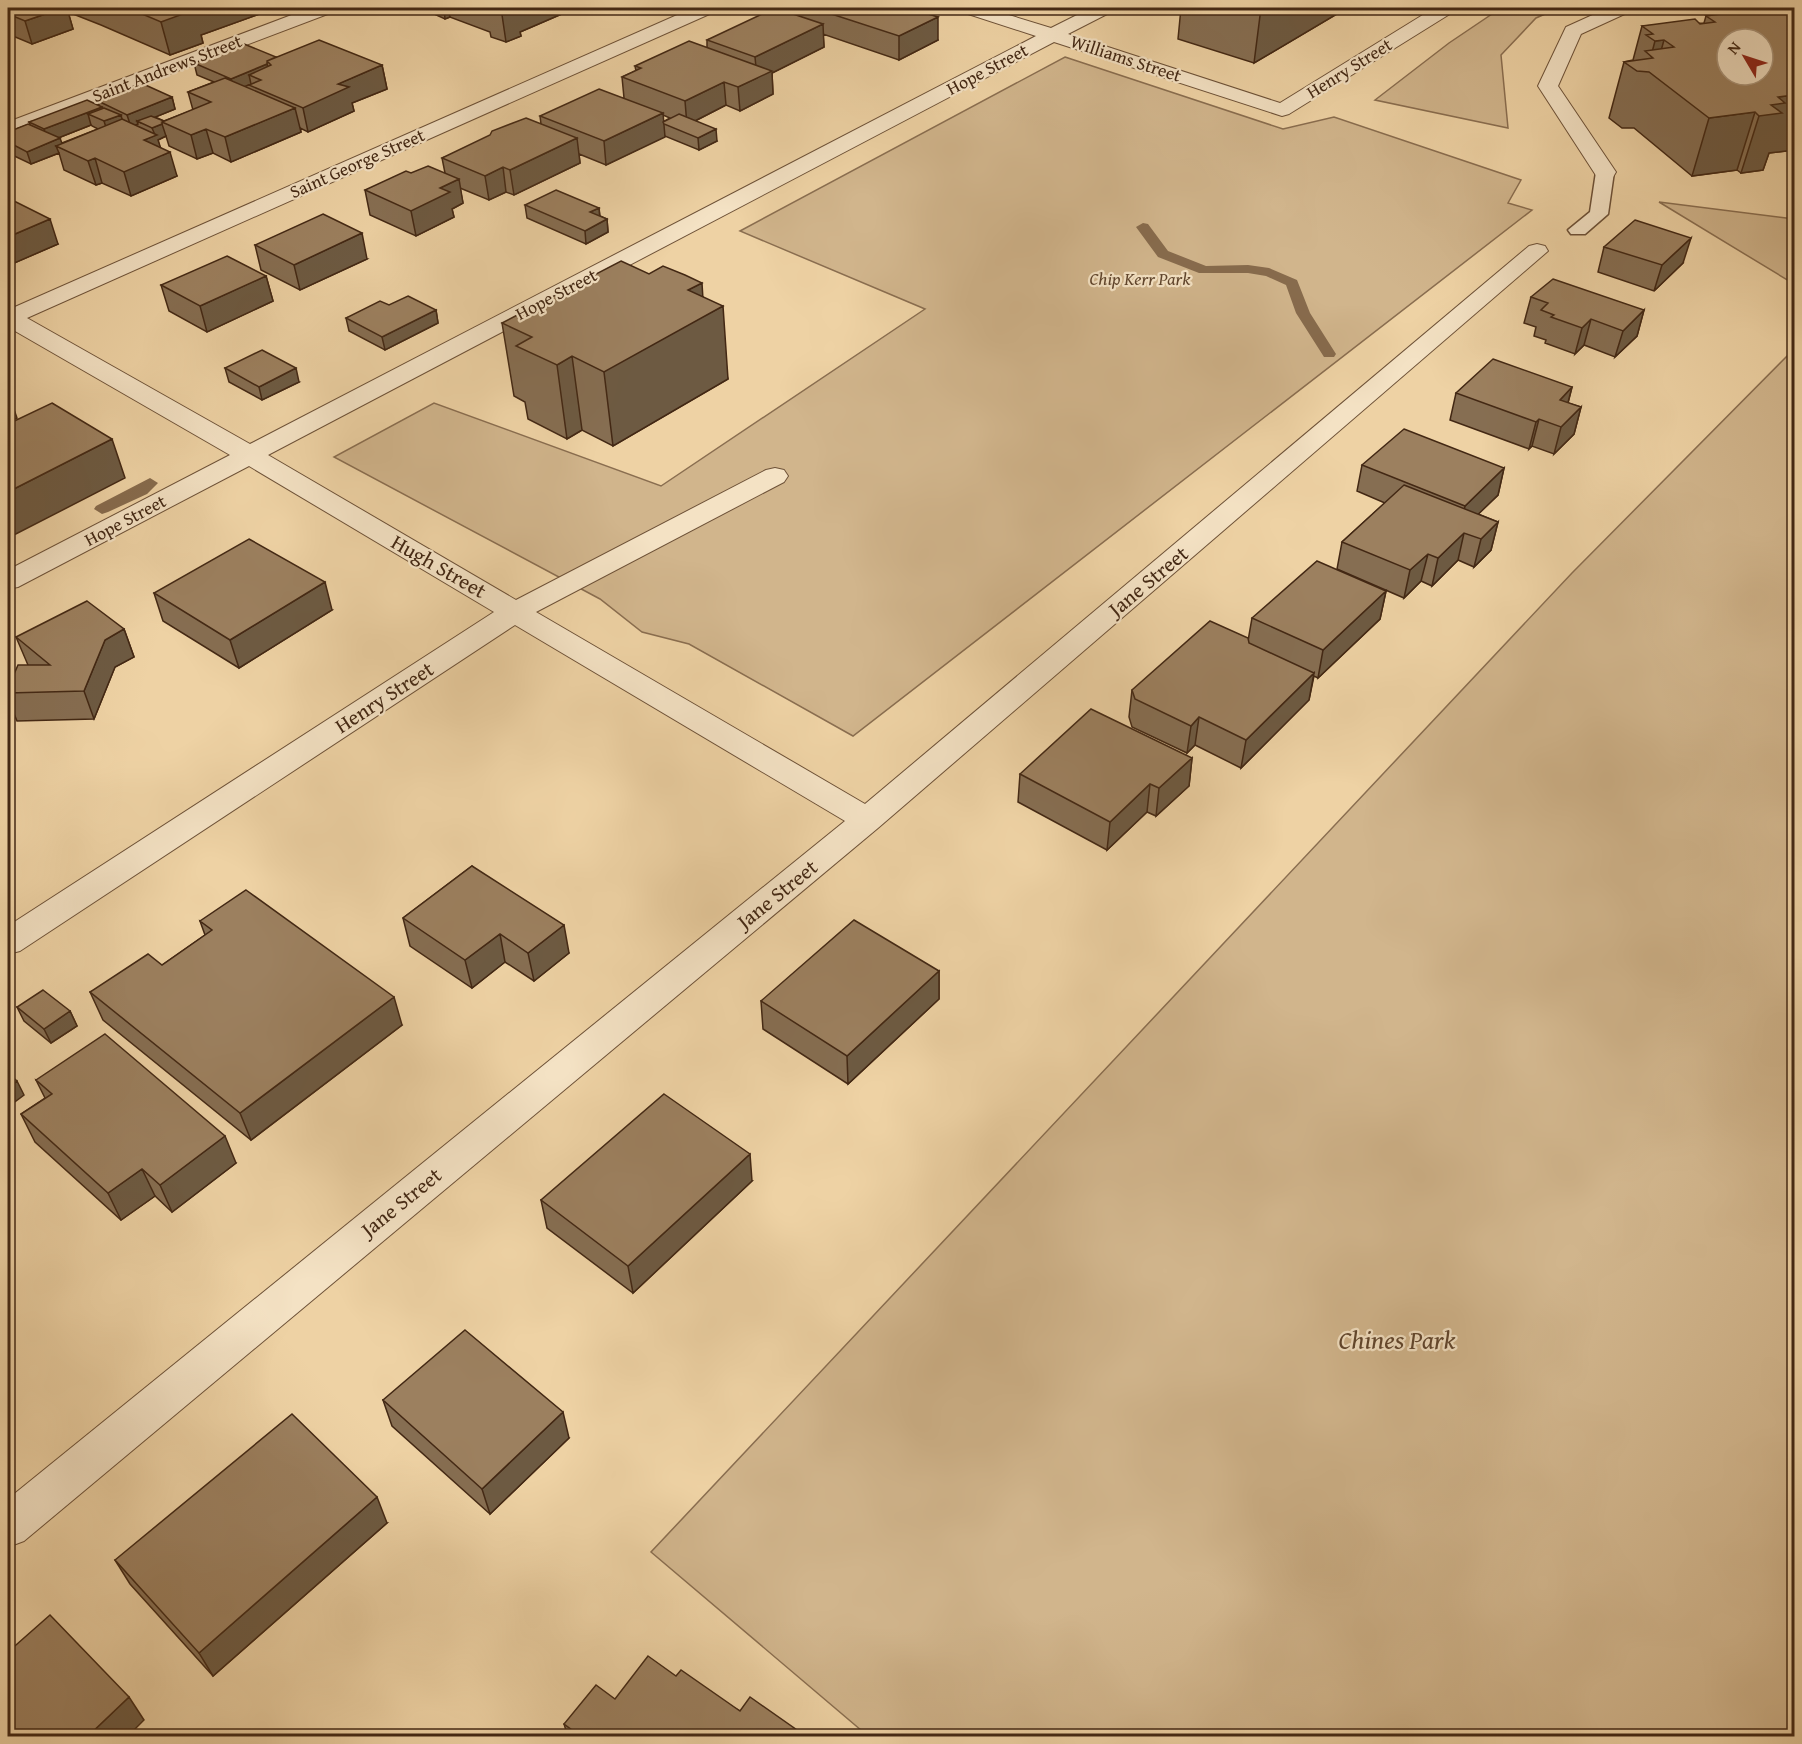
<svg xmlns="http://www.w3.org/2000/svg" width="1802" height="1744" viewBox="0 0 1802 1744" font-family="'Gentium Book Plus',serif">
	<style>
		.green { fill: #d1b58c; stroke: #8a6e50; stroke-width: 1.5 }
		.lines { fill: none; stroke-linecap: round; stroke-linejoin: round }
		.stream { fill: #876b4d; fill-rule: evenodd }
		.lane-casing { stroke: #6e5238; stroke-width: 3 }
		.street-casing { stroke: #6e5238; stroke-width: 2 }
		.lane { fill: #f4e2c4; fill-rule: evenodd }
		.street { fill: #f4e2c4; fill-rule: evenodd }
		.wall { fill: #866e52; stroke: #432814; stroke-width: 1.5; fill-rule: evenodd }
		.shaded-wall { fill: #6d5a42; stroke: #432814; stroke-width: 1.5 }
		.building { fill: #9c805f; stroke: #432814; stroke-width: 1.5; fill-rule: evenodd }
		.labels { text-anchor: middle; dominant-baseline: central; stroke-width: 4.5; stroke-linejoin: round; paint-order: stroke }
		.far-street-label { font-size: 18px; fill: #432814; stroke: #f4e2c4 }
		.far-park-label { font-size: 18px; font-style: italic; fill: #5f442c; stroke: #f4e2c4 }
		.street-label { font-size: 21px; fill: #432814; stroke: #f4e2c4 }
		.near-park-label { font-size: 26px; font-style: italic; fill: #5f442c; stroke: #f4e2c4 }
	</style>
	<rect width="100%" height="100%" fill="#eed2a4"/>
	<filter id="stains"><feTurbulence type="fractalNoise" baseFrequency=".00333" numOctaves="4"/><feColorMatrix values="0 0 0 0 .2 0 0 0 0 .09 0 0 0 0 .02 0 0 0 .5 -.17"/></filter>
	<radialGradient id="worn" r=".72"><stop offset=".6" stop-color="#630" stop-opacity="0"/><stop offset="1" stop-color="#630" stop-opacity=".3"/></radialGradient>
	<path class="green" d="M1501,8H1559L1536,18L1501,55L1508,128L1375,100L1449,43Z
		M1697,8H1794V33Z
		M1065,57L1283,129L1334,117L1521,180L1508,203L1532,210L853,736L689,644L642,632L600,599L334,457L434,403L661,486L925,309L740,231Z
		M1659,202L1794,219V284Z
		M1794,349V1736H868L651,1552L1572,573Z"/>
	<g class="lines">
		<path class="stream" d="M1143,223L1148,224L1168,251L1206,266L1248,265L1269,268L1297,280L1310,313L1336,354L1334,357H1324L1296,313L1286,285L1266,276L1248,273H1199L1158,257L1136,227Z
			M150,478L158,483L147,494L108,512L102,514L94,509L96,506Z"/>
		<g class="lane-casing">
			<path id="lane" d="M1605,166L1611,168L1614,172L1608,214L1585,234H1571L1568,230L1590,212L1596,172L1599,168Z"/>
		</g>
		<g class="street-casing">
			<path id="street" d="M310,8H335L333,12L8,135V122Z
				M693,8H716L714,12L27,318L250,444L1036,36L962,12L960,8H986L1051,28L1091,8H1113L1111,12L1068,34L1280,103L1434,8H1455L1453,12L1289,114L1282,116L1054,42L268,455L516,600L766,470L775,468L784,470L788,476L784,482L536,612L865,804L1529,246L1537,244L1545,246L1548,251L878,828L24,1541L8,1547V1499L845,821L515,625L20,951L8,954V926L494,612L249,466L18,587L8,589V570L230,455L8,327V310Z
				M1608,8H1631L1629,12L1581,34L1558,86L1616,172L1613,177L1605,178L1597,177L1538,86L1566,27Z"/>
		</g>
		<use href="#lane" class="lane"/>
		<use href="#street" class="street"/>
	</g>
	<path class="wall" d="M8,8H276L201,35L203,43L170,55L101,25L68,12L73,29L32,44L8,34Z
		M433,8H587L577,12L571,10L520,32L521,36L506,42L491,37L490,32L450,17L445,19L434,14Z
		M788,8H909L938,40L899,60L823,34L824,47L772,73L773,94L740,111L726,105L695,121L717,141L699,150L665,136L606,165L579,154L580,163L514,195L506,192L489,200L460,188L463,203L452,209L454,217L416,236L370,215L365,190L445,173L442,158L541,124L540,116L624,98L622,77L636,71L635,66L707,48V40L788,13ZM663,115L670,118L663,122Z
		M1181,8H1347L1254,63L1178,39Z
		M1775,8H1794V150L1769,153L1763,170L1741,173L1737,170L1692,176L1634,128H1622L1609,118L1624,62L1633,60L1642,26L1704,23L1706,16L1756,14L1773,12Z
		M276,57L382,65L387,89L352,103L354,111L308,132L300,128L301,132L231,162L213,153L197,159L169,146L166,136L158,140L160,148L177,176L131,196L102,183L96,185L64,170L59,153L31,164L8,153V132L30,124L29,122L99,105L98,101L172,97L175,109L155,117L164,121L193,110L188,92L214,82L197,75L194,63ZM91,125L92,126L98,129L62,143L58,138Z
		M8,198L58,244L12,264L8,262Z
		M525,205L599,208L600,216L607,219L608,232L586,244L527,218Z
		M255,245L367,259L300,290L261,270Z
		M1604,247L1683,263L1654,291L1598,272Z
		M266,276L273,301L207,332L169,311L161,285Z
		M703,297L728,379L613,446L582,430L567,439L528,419L525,402L514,396L502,323Z
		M1531,297L1644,310L1637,336L1615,357L1584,345L1575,354L1545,343L1546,340L1534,336L1536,327L1524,323Z
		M389,305L436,310L438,323L385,350L349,331L346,318Z
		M225,368L299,382L262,400L229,382Z
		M1572,387L1568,403L1581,407L1574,434L1554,454L1532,446L1529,449L1450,420L1456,393Z
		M1362,465L1504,468L1498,495L1478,514L1498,522L1491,550L1474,567L1458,560L1432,586L1421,581L1404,598L1337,569L1342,542L1385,503L1357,491Z
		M1386,591L1380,619L1318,678L1314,676L1309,700L1241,768L1195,745L1187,753L1132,727L1129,717L1132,690L1248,641L1252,618Z
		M154,593L332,610L239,668L163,621Z
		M124,629L134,657L115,667L94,719L17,721L8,699V688L28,665L16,637Z
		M1192,758L1189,786L1156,816L1147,812L1107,850L1018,802L1020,774Z
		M472,866L569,953L534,981L505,962L472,988L410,946L403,918Z
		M200,921L402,1025L251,1140L103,1020L90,992L162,965L205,935Z
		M939,971V999L848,1084L763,1029L761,1001Z
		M17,1007L70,1011L77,1026L51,1043L24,1021Z
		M36,1080L236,1163L172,1212L155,1196L121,1220L35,1142L21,1114L45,1098Z
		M752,1181L633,1293L547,1228L541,1200Z
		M383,1400L569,1438L490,1514L392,1426Z
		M387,1523L213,1676L130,1584L115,1560Z
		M676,1676L740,1711L807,1737H568L564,1724L615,1699Z"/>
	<path class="shaded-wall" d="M63,8H67L73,29L32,44L25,21Z
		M185,8H276L201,35L203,43L170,55L161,22Z
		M444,8H448L450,17L445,19Z
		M501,8H571V10L520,32L521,36L506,42Z
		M576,8H587L577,12Z
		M1261,8H1347L1254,63Z
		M938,17V40L899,60V36Z
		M823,24L824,47L772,73L773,94L740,111L738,87L757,78L755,57Z
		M1664,40L1654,76L1653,58L1651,56L1655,41Z
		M267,64L270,76L249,75L251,84L234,91L231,79Z
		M382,65L387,89L352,103L354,111L308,132L303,108L338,84Z
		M724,82L726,105L687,125L685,101Z
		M1794,95V150L1769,153L1763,170L1741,173L1759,116L1778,97Z
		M172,97L175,109L141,123L137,121L138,124L131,127L127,115Z
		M102,107L106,119L88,114L91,125L48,142L44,129Z
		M295,108L301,132L231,162L225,137Z
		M1755,112L1737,170L1692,176L1709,118Z
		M663,113L665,137L606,165L604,141Z
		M121,115L124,127L108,134L104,121Z
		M162,124L166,136L158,140L163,155L170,152L177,176L131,196L124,172L144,140L155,135L152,128Z
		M206,129L213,153L197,159L191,135Z
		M716,129L717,141L699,150L698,138Z
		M60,138L64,149L56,146L59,153L31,164L27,152Z
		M577,138L580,163L514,195L510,170Z
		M95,158L102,183L96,185L88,161Z
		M503,167L506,192L489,200L485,176Z
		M459,179L463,203L452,209L454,217L416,236L411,211L440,188Z
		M599,208L600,221L590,212Z
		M50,219L58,244L12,264L8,251V237Z
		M607,219L608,232L586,244L585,231Z
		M362,233L367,259L300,290L294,265Z
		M1691,238L1683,263L1654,291L1662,265Z
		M266,276L273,301L207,332L200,306Z
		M702,283L704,316L723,306L728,379L613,446L604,372L688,290Z
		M436,310L438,323L385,350L382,337Z
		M1644,310L1637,336L1615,357L1623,331Z
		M1591,319L1584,345L1575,354L1582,328Z
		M572,356L582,430L567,439L557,365Z
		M296,368L299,382L262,400L259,387Z
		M1572,387L1565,414L1560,400Z
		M8,392L17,418L8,422Z
		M1581,407L1574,434L1554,454L1561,427Z
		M1539,419L1532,446L1529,449L1536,422Z
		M112,439L125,478L8,538V492Z
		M1504,468L1498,495L1459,533L1465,506Z
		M1498,522L1491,550L1474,567L1481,539Z
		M1464,533L1458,560L1432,586L1438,558Z
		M1428,554L1421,581L1404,598L1410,570Z
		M325,582L332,610L239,668L230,640Z
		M1386,591L1380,619L1318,678L1323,650Z
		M124,629L134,657L115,667L94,719L84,691L105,640Z
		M1314,673L1309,700L1241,768L1246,740Z
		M1199,717L1195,745L1187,753L1191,726Z
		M1192,758L1189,786L1156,816L1159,788Z
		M1150,784L1147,812L1107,850L1110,822Z
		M564,925L569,953L534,981L528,953Z
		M500,934L505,962L472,988L465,960Z
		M939,971V999L848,1084L847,1056Z
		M394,997L402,1025L251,1140L240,1113Z
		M70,1011L77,1026L51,1043L44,1029Z
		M17,1081L24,1095L8,1107V1088Z
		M225,1136L236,1163L172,1212L160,1185Z
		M750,1154L752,1181L633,1293L628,1266Z
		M142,1169L155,1196L121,1220L108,1193Z
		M563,1412L569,1438L490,1514L482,1489Z
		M377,1497L387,1523L213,1676L199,1653Z
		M129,1697L144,1720L127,1737H87Z"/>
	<path class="building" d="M8,8H63L25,21L8,14Z
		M84,8H96L98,13Z
		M128,8H189L194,10L161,22Z
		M775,8L823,24L755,57L707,40Z
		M813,8H909L938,17L899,36Z
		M1775,8H1794V95L1778,97L1785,103L1771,105L1782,113L1759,116L1755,112L1709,118L1649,72L1637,71L1624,62L1653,58L1645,51L1674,47L1664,40L1655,41L1646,35L1653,34L1642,26L1695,19L1700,24L1715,22L1706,16L1750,10L1756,14L1780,11ZM1727,39H1763V75H1727Z
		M319,40L382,65L338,84L349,87L303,108L249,85L261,80L249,75L271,65L267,61Z
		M689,41L772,71L738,87L724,82L685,101L622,77L641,68L635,66Z
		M244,44L276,57L267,61V64L231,79L194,63Z
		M225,78L295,108L225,137L206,129L191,135L162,122L211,102L188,92Z
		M141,83L172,97L127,115L98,101Z
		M599,89L663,113L604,141L540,116Z
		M87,100L102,107L44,129L29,122Z
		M104,108L121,115L104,121L88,114Z
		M679,114L716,129L698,138L664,124L663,122Z
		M151,116L164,121L162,122V124L152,128L137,121Z
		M526,118L577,138L510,170L503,167L485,176L442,158L490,135L492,131Z
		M122,119L157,135L144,140L170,152L124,172L95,158L88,161L56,146Z
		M28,124L60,138L27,152L8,142V132Z
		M428,166L459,179L440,188L450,192L411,211L365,190L406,171L411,173Z
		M556,190L599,208L590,212L607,219L585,231L525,205Z
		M8,198L50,219L8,237Z
		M323,214L362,233L294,265L255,245Z
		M1635,220L1691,238L1662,265L1604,247Z
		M227,256L266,276L200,306L161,285Z
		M621,261L649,274L663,266L685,275L702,283L688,290L723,306L604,372L572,356L557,365L516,346L532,337L502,323Z
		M1553,279L1644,310L1623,331L1591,319L1582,328L1551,317L1554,315L1541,310L1548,303L1531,297Z
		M408,296L436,310L382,337L346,318L380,301L389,305Z
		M262,350L296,368L259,387L225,368Z
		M1493,359L1572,387L1560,400L1581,407L1561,427L1539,419L1536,422L1456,393Z
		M52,403L112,439L8,492V424Z
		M1404,429L1504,468L1465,506L1362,465Z
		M1404,485L1498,522L1481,539L1464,533L1438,558L1428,554L1410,570L1342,542Z
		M249,539L325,582L230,640L154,593Z
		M1317,561L1386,591L1323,650L1252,618Z
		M87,601L124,629L105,640L84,691L8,693V688L18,665H50L16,637Z
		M1210,621L1248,638L1249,643L1314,673L1246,740L1199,717L1191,726L1135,699L1132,690Z
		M1091,709L1192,758L1159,788L1150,784L1110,822L1020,774Z
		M472,866L564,925L528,953L500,934L465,960L403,918Z
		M246,890L394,997L240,1113L90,992L148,954L162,965L212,930L200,921Z
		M854,920L939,971L847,1056L761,1001Z
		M43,990L70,1011L44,1029L17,1007Z
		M105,1034L225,1136L160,1185L142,1169L108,1193L21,1114L52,1094L36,1080Z
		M8,1073L17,1081L8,1088Z
		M664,1094L750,1154L628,1266L541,1200Z
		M465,1330L563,1412L482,1489L383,1400Z
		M292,1414L377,1497L199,1653L115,1560Z
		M50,1615L129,1697L87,1737H8V1680L11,1676L8,1672V1652Z
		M648,1656L676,1676L681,1670L740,1711L750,1697L807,1737H573L576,1733L564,1724L596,1685L615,1699Z"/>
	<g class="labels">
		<g class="far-street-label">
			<text transform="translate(1126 58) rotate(18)">Williams Street</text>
			<text transform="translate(167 68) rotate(-21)">Saint Andrews Street</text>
			<text transform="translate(1349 68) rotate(-32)">Henry Street</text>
			<text transform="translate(987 69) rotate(-28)">Hope Street</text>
			<text transform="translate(357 163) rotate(-24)">Saint George Street</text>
			<text transform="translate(556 294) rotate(-28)">Hope Street</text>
			<text transform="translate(125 520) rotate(-28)">Hope Street</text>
		</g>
		<g class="far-park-label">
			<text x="1140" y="278">Chip Kerr Park</text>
		</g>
		<g class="street-label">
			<text transform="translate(439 566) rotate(30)">Hugh Street</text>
			<text transform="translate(1148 581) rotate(-40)">Jane Street</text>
			<text transform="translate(384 697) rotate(-33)">Henry Street</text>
			<text transform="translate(777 894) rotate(-39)">Jane Street</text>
			<text transform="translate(401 1202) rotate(-39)">Jane Street</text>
		</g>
		<g class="near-park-label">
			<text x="1397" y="1339">Chines Park</text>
		</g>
	</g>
	<rect width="1802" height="1744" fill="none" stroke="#eed2a4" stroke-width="30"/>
	<rect x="9" y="9" width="1784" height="1726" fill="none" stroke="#432814" stroke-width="3"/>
	<rect x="15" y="15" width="1772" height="1714" fill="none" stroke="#432814" stroke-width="1.5"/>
	<g transform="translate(1745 57) rotate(309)"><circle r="28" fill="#f4e2c4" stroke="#ad987e" stroke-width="1.5"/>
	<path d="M0-4.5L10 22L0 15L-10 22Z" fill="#8f2418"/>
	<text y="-9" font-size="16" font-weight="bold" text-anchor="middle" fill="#432814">N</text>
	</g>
	<rect width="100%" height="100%" filter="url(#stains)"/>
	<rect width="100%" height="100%" fill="url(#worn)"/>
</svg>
